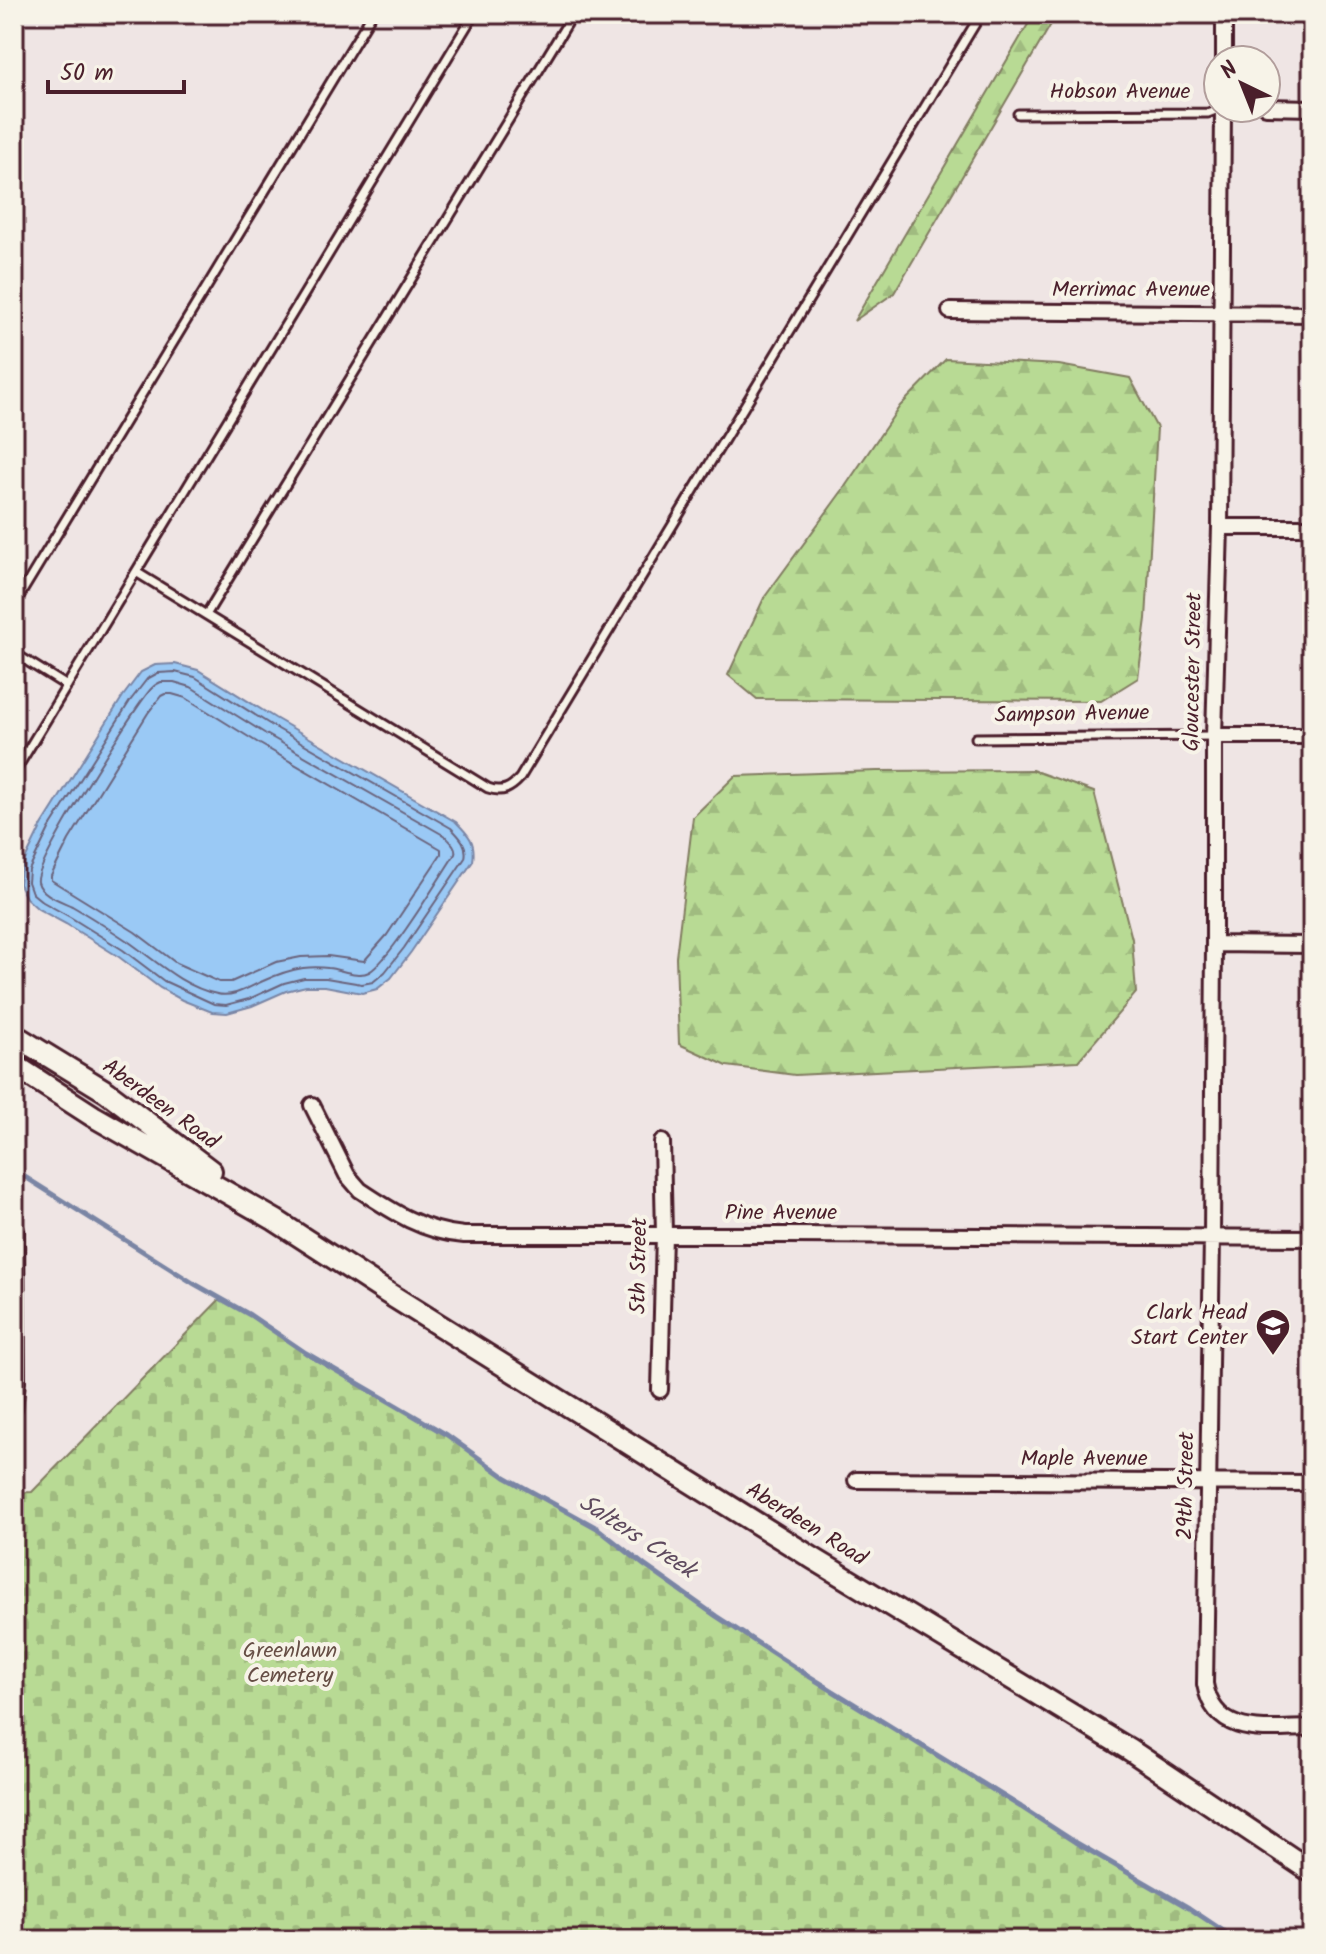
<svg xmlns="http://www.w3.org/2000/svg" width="1326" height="1954" viewBox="0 0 1326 1954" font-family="Kalam,sans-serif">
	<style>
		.forest { fill: url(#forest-firs); stroke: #817c60; stroke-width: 2 }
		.cemetery { fill: url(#cemetery-stones); stroke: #817c60; stroke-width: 2 }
		.water { fill: #9ac9f5; stroke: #7a85a4; stroke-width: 2 }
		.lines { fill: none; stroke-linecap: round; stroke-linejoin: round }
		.shore { stroke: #6a637c; stroke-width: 2 }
		.stream { stroke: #7a85a4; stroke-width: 5 }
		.lane-casing { stroke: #4a1f2b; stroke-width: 13 }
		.street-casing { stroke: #4a1f2b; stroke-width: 20 }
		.secondary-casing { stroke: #4a1f2b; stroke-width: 26 }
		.lane { stroke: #f7f3e8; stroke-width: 7 }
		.street { stroke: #f7f3e8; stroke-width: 14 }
		.secondary { stroke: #f7f3e8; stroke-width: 20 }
		.labels { text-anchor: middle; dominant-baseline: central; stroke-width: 8; stroke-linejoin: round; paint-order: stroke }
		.street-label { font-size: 22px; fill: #4a1f2b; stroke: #f7f3e8 }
		.poi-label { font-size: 22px; fill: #4a1f2b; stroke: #f7f3e8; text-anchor: end }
		.park-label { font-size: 22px; fill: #664e45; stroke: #f7f3e8 }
		.water-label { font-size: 24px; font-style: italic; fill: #5e4a5e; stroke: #f7f3e8 }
	</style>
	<defs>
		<pattern id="forest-firs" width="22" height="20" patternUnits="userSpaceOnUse" patternTransform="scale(2)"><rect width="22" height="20" fill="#b8da94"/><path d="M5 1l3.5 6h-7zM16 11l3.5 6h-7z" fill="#a0bb80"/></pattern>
		<pattern id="cemetery-stones" width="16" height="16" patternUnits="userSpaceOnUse" patternTransform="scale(2)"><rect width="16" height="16" fill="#b8da94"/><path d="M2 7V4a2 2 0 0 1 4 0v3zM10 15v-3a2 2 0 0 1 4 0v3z" fill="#a0bb80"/></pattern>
	</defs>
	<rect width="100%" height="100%" fill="#efe5e4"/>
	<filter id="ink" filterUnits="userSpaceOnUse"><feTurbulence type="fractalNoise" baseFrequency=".0125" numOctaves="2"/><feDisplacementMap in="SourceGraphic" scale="16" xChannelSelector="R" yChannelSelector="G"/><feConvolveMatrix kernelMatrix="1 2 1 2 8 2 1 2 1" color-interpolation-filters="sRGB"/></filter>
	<g filter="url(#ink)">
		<path class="forest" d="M1034,14H1057L894,293L854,321Z
			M946,359L1059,365L1130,378L1157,428L1146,619L1138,678L1101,701L757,699L728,675L764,598L842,491L900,406Z
			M1032,770L1094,792L1132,939L1136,993L1078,1061L795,1075L727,1066L679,1044L676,957L693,817L735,776L877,771Z"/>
		<path class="cemetery" d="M221,1298L250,1315L306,1353L447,1435L505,1477L597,1528L644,1565L716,1616L799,1670L1021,1807L1075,1842L1189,1908L1237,1940H14V1493L32,1492Z"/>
		<path class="water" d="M175,664L198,670L275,718L456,822C469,835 476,842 473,861L411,952L391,978L377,989L362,993L325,986H306L286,991L252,1006L227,1013L212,1012L182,1000L160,988L119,957L66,924L38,909L26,898L19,884L21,868L42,825L123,696L141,672L155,665Z"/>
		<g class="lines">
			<path class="shore" d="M158,673L175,672L195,677L271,725L451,828C460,837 468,845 465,858L404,948L385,972L373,982L362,984L326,978H304L284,983L249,999L226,1005L214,1004L164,981L123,950L70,917L43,902L32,893L28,882L29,870L49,829L130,701L147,679Z
				M161,682H174L191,687L266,734L445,836C450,841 457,847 455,854C440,877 389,961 369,972C358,978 340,969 328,968C320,967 311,967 303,968C289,970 276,975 263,981C249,987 234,998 217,994C183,987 156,961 129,942C111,930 91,917 72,906C62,901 41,895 38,882C34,865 134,708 151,689C155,685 155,685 161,682Z
				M165,694H172L186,698L260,744L441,849V854L387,935L364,961L328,956L301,957L276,962L231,982H219L176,963L135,932L51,880V876L69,840L148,713L161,696Z"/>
			<path class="stream" d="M14,1170L193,1283L250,1315L306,1353L447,1435L505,1477L597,1528L644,1565L716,1616L799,1670L1021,1807L1075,1842L1189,1908L1237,1940"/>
			<g class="lane-casing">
				<path id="lane" d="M1018,114L1208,113L1221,108
					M136,572L488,788C502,793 510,789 520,778L981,14
					M14,605L372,14
					M206,615L573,14
					M14,653L67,686
					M976,738L1214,736
					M14,773L474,14"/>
			</g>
			<g class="street-casing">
				<path id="street" d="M1224,60V14
					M1266,107L1312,108
					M1223,108L1220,527L1214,736V944L1212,1237L1205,1684C1215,1740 1270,1728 1312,1728
					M950,311L1312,314
					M1220,527H1312
					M1214,736H1312
					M1214,944L1312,945
					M312,1105L347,1175L360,1190C393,1212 424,1232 464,1235H790L1312,1238
					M14,1230H16L17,1382L14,1409
					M660,1390L664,1234L662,1142
					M856,1480L1312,1483"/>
			</g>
			<g class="secondary-casing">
				<path id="secondary" d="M14,1035L107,1092L211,1171
					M14,1065L93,1116L275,1220L386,1292L814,1559L1130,1750L1312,1872"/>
			</g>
			<use href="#lane" class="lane"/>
			<use href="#street" class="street"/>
			<use href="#secondary" class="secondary"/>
		</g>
	</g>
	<defs>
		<g id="school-pin" transform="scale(1.8)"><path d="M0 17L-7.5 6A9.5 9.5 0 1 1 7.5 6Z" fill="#4a1f2b" stroke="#f7f3e8"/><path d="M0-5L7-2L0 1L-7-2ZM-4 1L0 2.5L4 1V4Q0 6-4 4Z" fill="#fff"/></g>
	</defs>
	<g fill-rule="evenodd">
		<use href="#school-pin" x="1273" y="1326"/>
	</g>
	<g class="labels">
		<g class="street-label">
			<text x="1120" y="92">Hobson Avenue</text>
			<text x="1131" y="290">Merrimac Avenue</text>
			<text transform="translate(1194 672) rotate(-89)">Gloucester Street</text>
			<text transform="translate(1072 715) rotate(-1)">Sampson Avenue</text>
			<text transform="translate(160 1105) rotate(36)">Aberdeen Road</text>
			<text x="781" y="1213">Pine Avenue</text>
			<text transform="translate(640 1266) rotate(-89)">5th Street</text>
			<text x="1084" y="1459">Maple Avenue</text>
			<text transform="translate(1187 1486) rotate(-89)">29th Street</text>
			<text transform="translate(806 1525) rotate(32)">Aberdeen Road</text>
		</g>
		<g class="poi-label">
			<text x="1247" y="1313">Clark Head<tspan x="1247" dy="25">Start Center</tspan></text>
		</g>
		<g class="park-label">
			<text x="290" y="1651">Greenlawn<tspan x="290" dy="25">Cemetery</tspan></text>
		</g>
		<g class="water-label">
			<text transform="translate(637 1537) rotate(33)">Salters Creek</text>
		</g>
	</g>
	<rect width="1326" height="1954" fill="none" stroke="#f7f3e8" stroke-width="48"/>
	<rect x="24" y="24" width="1278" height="1906" fill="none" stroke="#4a1f2b" stroke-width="3" filter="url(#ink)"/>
	<g transform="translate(1242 84) rotate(317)"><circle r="38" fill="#f7f3e8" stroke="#b29e9c" stroke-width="2"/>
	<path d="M0-6L14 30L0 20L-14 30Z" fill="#4a1f2b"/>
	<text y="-12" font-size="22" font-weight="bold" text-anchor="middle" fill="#4a1f2b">N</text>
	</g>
	<path d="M48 80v12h136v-12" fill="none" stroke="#4a1f2b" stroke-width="4"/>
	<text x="60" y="80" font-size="24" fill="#4a1f2b" stroke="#f7f3e8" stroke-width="6" paint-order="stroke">50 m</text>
</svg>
